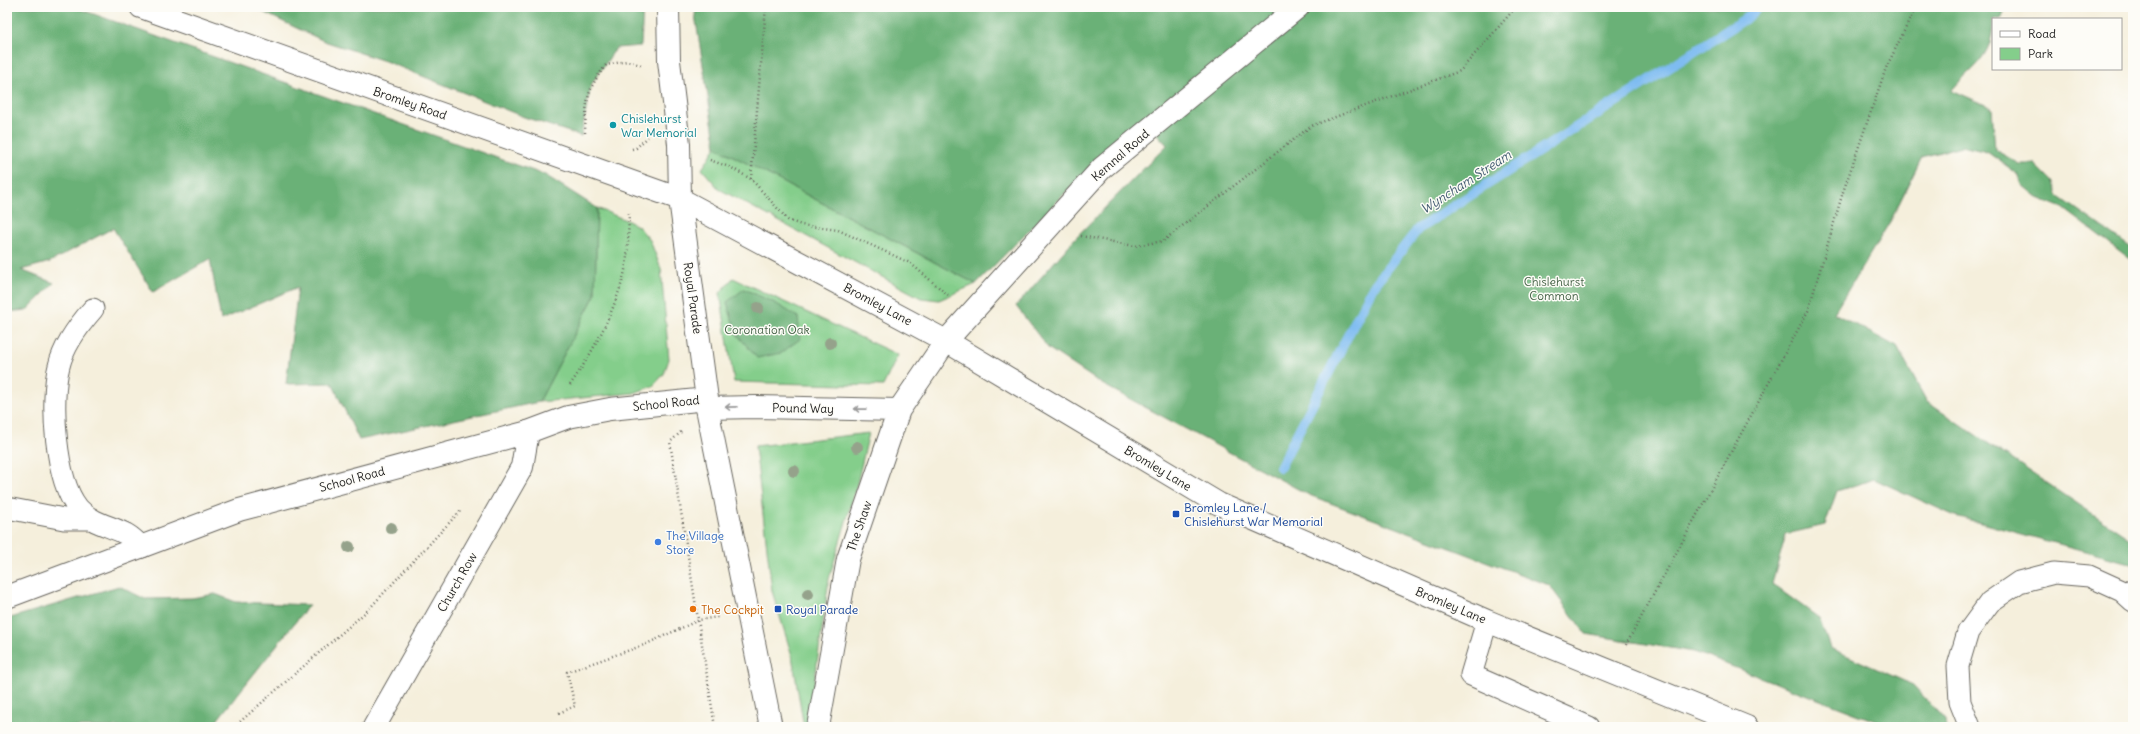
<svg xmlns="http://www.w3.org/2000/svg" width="2140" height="734" viewBox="0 0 2140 734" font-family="Delius,sans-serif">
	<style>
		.green { fill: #84ce8b; stroke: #507554 }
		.forest { fill: #6bb177; stroke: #44664a }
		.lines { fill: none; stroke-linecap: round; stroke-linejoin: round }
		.stream { stroke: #7ebcf1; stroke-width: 10 }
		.lane-casing { stroke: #68665f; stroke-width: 23 }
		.street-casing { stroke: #68665f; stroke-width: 24 }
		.secondary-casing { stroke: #68665f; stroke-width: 24 }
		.primary-casing { stroke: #68665f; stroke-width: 24 }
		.path { stroke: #68665f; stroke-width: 2.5; stroke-dasharray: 1 3; stroke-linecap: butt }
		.lane { stroke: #fff; stroke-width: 21 }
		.street { stroke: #fff; stroke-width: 22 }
		.secondary { stroke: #fff; stroke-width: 22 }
		.primary { stroke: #fff; stroke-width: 22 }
		.tree { fill: #95a28b }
		.oneway { stroke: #999 }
		.culture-dot { fill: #0f9aa8; stroke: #fdfcf7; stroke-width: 1.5 }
		.transit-dot { fill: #1a4fb4; stroke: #fdfcf7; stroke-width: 1.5 }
		.shop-dot { fill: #3f7fe0; stroke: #fdfcf7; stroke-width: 1.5 }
		.food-dot { fill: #e8710a; stroke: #fdfcf7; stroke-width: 1.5 }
		.labels { text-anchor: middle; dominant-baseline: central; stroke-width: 3; stroke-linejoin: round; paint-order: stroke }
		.street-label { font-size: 12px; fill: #1c1c1c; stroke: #fdfcf7 }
		.culture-label { font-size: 12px; fill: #0d838f; stroke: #fdfcf7; text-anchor: start }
		.park-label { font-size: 12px; fill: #466348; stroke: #fdfcf7 }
		.transit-label { font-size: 12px; fill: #164399; stroke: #fdfcf7; text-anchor: start }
		.shop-label { font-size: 12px; fill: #366cbe; stroke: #fdfcf7; text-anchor: start }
		.food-label { font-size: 12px; fill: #c56008; stroke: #fdfcf7; text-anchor: start }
		.water-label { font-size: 13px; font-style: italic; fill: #435c71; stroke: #fdfcf7 }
	</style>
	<rect width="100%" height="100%" fill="#fdfcf7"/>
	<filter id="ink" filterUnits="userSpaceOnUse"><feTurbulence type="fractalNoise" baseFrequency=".025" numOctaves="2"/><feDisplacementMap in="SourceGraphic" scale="8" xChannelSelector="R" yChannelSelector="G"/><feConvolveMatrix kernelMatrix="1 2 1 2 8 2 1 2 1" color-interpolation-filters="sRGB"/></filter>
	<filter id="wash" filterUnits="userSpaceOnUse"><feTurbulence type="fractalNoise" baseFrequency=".012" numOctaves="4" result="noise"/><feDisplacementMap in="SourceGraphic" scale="16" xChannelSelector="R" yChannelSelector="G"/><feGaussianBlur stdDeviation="0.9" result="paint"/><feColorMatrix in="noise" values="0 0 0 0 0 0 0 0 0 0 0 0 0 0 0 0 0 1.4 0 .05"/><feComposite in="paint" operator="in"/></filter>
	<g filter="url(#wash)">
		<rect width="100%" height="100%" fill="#f5efdc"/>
		<path class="green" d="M716,147L976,284L939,300L921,298L719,189L702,169Z
			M597,208L628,221L638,226L650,240L661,269L669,359L664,374L653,386L634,393L539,402L595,295Z
			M733,278L898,355L883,386L734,382L720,293Z
			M869,433L857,484L829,579L808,727H804L792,656L772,591L755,446Z"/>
		<path class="forest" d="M7,7H74L545,175L597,208L595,295L539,402L359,440L332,383L286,384L298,287L221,320L210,259L153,292L113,228L50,262L21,270L54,283L27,310L7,312Z
			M252,7H643L641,46L616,48L591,85L581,136L524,117L385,61L324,41Z
			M696,7H2006L2001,19H1993C1993,58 1975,63 1952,90L1992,108L1995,150L2020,164H2035L2052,181L2058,196L2133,249V261L2063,208L2038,198L2022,185L2018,174L1987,152L1962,146L1922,157L1891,220L1834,313L1897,347L1927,402L2133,541V564L1955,516L1874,479L1837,491L1825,525L1786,534L1772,584L1819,618L1830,648L1913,685L1945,720L1946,727H1891L1694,652L1586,634L1549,585L1309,495L1102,384L1048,348L1016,306L1078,235L1167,145L1148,124L1075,183L976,284L716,147L695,15Z
			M744,289L775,303L798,317L800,339L781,353L757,358L736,333L727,302Z
			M119,586L145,599L192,598L215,594L236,602L309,605L218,719L216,727H7V619Z"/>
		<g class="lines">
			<path class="stream" d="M1280,467L1373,287L1418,229L1748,17L1759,7"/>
		</g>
	</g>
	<g filter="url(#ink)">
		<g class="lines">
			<g class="lane-casing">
				<path id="lane" d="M93,309C79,325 64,345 59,366C50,400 55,480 78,508C92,524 109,525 126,534C132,537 137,543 142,547
					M7,508L64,519H92
					M1487,621L1471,675L1589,727
					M1970,727L1960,702L1958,666L1968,632L1990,602L2019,582L2054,573L2089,576L2122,591L2133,601"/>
			</g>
			<g class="street-casing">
				<path id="street" d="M707,408L755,407L899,410
					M374,727L522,467L528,432
					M818,727L848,559L899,410L946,341"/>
			</g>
			<g class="secondary-casing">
				<path id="secondary" d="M946,341L1102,168L1298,7
					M7,597L239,510L528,432L568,417L610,409L707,399"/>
			</g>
			<g class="primary-casing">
				<path id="primary" d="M141,7L680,199L946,341L1219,504L1487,621L1747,727
					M668,7L669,61L679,144L680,199L707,399V408L771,727"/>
			</g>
			<path class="path" d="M585,133C586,102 586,90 606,65L627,61L641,65
				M632,149L636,148L648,137
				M710,160L732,168L751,179L788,220L801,225L838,230L910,263L948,295
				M751,179L766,7
				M1081,236L1135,246L1163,241L1311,126L1460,71L1516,7
				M570,385C592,354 611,318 622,282C629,260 628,234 629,212
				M681,432L670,442L715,727
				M1626,645L1808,311L1843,192L1886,68L1916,7
				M559,713L575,706L567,672L644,645L699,620L718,617
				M234,727L368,610L462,509"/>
			<use href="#lane" class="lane"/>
			<use href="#street" class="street"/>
			<use href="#secondary" class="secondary"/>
			<use href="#primary" class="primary"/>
		</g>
		<g class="tree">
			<circle cx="758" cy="308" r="6"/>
			<circle cx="830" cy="343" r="6"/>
			<circle cx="857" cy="447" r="6"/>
			<circle cx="794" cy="471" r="6"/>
			<circle cx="391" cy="528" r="6"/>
			<circle cx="349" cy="547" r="6"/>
			<circle cx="808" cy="594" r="6"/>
		</g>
		<defs><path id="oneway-shaft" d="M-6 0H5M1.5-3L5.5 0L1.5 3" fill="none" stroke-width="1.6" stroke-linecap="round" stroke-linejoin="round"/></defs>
		<g class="oneway">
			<use href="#oneway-shaft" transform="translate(731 407) rotate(179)"/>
			<use href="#oneway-shaft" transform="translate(860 409) rotate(-179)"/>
		</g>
	</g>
	<circle class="culture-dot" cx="613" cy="125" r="4"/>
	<g class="transit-dot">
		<rect x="1172" y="510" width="8" height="8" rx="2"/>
		<rect x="774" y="605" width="8" height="8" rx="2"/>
	</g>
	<circle class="shop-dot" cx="658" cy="542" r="4"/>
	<circle class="food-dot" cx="693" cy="609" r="4"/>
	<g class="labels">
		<g class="street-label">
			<text transform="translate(410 103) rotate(19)">Bromley Road</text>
			<text transform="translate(1120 155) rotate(-41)">Kemnal Road</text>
			<text transform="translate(693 298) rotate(82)">Royal Parade</text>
			<text transform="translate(878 304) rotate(28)">Bromley Lane</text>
			<text transform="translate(666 403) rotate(-6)">School Road</text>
			<text transform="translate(803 408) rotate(1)">Pound Way</text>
			<text transform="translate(1158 468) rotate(31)">Bromley Lane</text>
			<text transform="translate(352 479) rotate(-15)">School Road</text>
			<text transform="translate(859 526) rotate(-71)">The Shaw</text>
			<text transform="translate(457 582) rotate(-60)">Church Row</text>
			<text transform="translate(1451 605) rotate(23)">Bromley Lane</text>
		</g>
		<g class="culture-label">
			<text x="621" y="118">Chislehurst<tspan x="621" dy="14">War Memorial</tspan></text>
		</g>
		<g class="park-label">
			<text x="1554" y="281">Chislehurst<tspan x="1554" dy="14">Common</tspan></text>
			<text x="767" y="329">Coronation Oak</text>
		</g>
		<g class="transit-label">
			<text x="1184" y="507">Bromley Lane /<tspan x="1184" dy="14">Chislehurst War Memorial</tspan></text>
			<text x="786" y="609">Royal Parade</text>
		</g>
		<g class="shop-label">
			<text x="666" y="535">The Village<tspan x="666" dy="14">Store</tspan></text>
		</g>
		<g class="food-label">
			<text x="701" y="609">The Cockpit</text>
		</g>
		<g class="water-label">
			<text transform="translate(1466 182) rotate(-33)">Wyncham Stream</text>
		</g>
	</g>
	<rect width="2140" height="734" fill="none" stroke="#fdfcf7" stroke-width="24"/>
	<rect x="1992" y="18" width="130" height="52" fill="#fdfcf7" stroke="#a3a29f"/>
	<rect x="2000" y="31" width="20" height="6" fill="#ffffff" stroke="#a3a29f"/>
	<text x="2028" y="38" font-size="12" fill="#1c1c1c">Road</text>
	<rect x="2000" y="48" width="20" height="12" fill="#84ce8b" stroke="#a3a29f"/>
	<text x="2028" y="58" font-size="12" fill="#1c1c1c">Park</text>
</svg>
